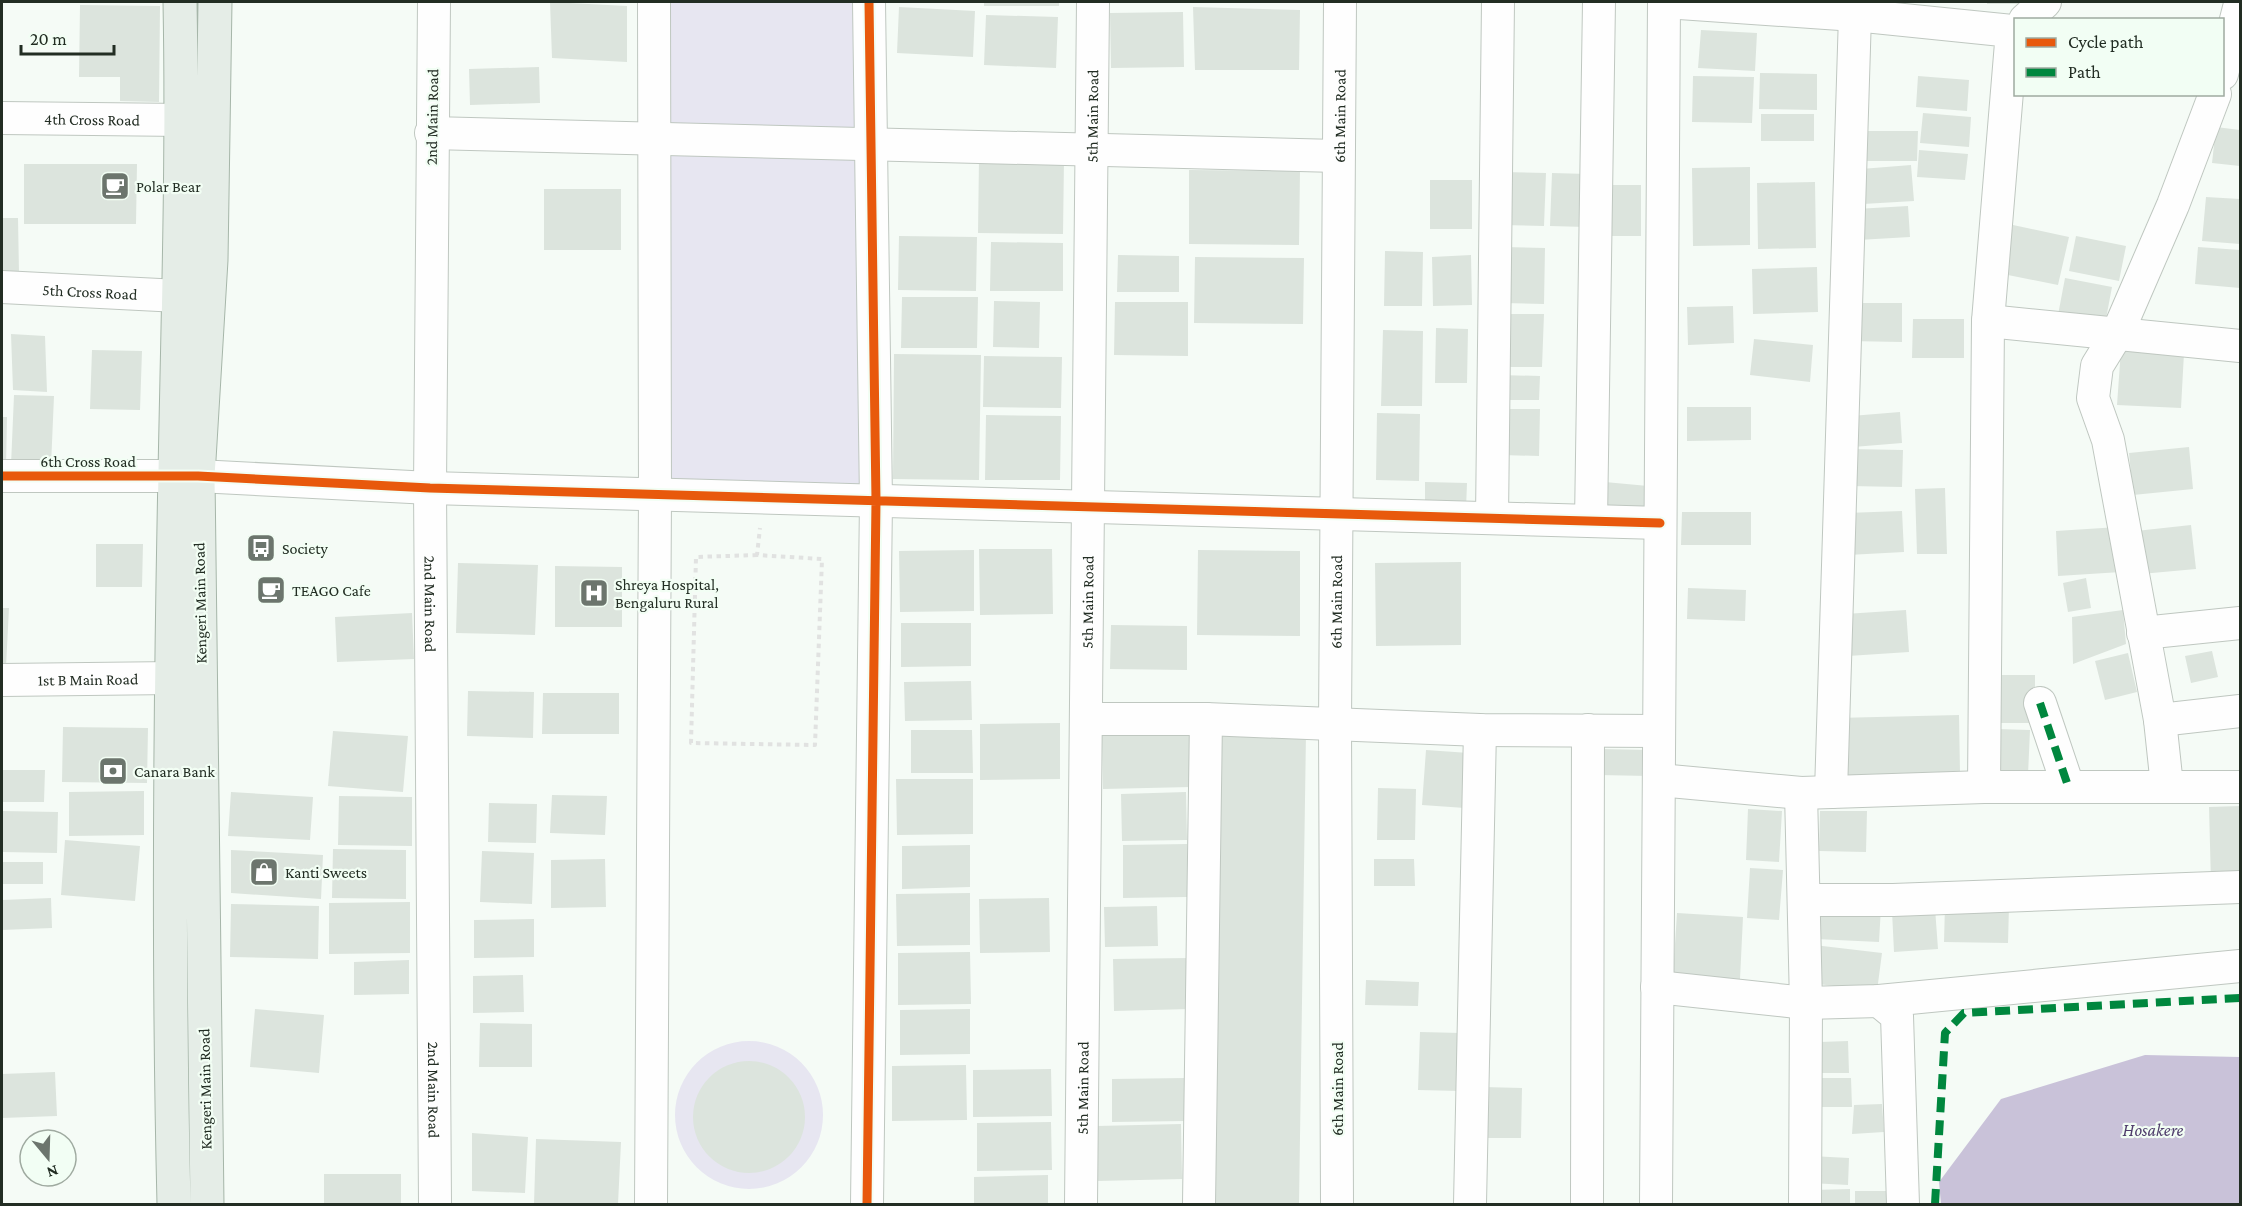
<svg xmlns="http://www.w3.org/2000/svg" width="2242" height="1206" viewBox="0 0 2242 1206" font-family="'Crimson Pro',serif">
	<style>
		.green { fill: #e7e6f1 }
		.water { fill: #c9c2d9 }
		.building { fill: #dce4dd }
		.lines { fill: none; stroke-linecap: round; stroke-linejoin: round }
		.minor-casing { stroke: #bfc7c0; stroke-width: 34 }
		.major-casing { stroke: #a6b6a9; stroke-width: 35 }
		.path { stroke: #e1e2e1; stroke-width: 4; stroke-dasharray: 4.5 4.5; stroke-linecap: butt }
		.minor { stroke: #fefefe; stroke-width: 32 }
		.major { stroke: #e5ede7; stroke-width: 33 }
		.quiet { stroke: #00873e; stroke-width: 8; stroke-dasharray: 15 8; stroke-linecap: butt }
		.cycleway-casing { stroke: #f2fef4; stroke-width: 13 }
		.cycleway { stroke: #e8590c; stroke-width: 9 }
		.labels { text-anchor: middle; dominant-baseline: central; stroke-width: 4.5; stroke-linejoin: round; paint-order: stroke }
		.street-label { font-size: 16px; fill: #222d23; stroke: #f2fef4 }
		.poi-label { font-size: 16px; fill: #222d23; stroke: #f2fef4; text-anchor: start }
		.water-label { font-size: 18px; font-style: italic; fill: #4f3d6c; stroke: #f2fef4 }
	</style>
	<rect width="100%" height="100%" fill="#f5fbf6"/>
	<path class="green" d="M663,2H857L856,132L662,131Z
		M862,152V486L665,487L664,153Z
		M675 1115a74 74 0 1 1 148 0a74 74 0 1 1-148 0Z"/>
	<path class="water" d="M2145,1055L2240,1057V1204H1941L1939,1182L2001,1099Z"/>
	<path class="building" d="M550,2L627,6V62L552,58Z
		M984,2H1059V6H984Z
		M1987,2H2025L2026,4H1987Z
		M80,5L160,6L159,102L120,101V77H79Z
		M899,7L975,11L973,57L897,53Z
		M1193,7L1300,10L1299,70H1195Z
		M1183,12L1184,67L1111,68L1110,13Z
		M986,15L1058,17L1056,68L984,65Z
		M1701,30L1757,33L1755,71L1698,68Z
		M539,67L540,103L470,105L469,69Z
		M1760,73L1817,74V110L1759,109Z
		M1693,76L1754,77L1752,123L1692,122Z
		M1918,76L1969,80L1967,111L1916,107Z
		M1923,113L1971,117L1969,147L1920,143Z
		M1761,114H1814V141H1761Z
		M2216,127L2240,130V166L2212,163Z
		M1863,131H1918L1917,161H1863Z
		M1919,150L1968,154L1965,180L1917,177Z
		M979,158L1064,159L1063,234L978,233Z
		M24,164H137L136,224H24Z
		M1911,165L1914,201L1863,204L1861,169Z
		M1750,167V245L1693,246L1692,168Z
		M1189,170L1300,171L1299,245L1189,244Z
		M1502,172L1546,173L1544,226L1500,225Z
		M1552,173L1588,174L1586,227L1550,226Z
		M1430,180H1472V229H1430Z
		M1815,182L1816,248L1758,249L1757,183Z
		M1598,185H1641V236H1599Z
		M544,189H621V250H544Z
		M2206,197L2240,199V244L2202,241Z
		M1908,206L1910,237L1858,240L1856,209Z
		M2,218H18L19,273L2,274Z
		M2013,225L2069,237L2058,285L2003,274Z
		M899,236L977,237L976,291L898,290Z
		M2076,236L2126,246L2119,281L2069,271Z
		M991,242L1063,243V291H990Z
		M1503,247L1545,248L1544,304L1502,303Z
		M2198,247L2240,250V288L2195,284Z
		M1385,251L1423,252L1422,306H1384Z
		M1118,255L1179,256V292H1117Z
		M1471,255L1472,305L1433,306L1432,257Z
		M1195,257L1304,258L1303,324L1194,323Z
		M1817,267L1818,312L1753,314L1752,269Z
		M2065,278L2112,287L2105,324L2058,315Z
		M902,297H978L977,348H901Z
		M994,301L1040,302L1039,348L993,347Z
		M1115,302H1188V356L1114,355Z
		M1848,303H1902V342L1848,341Z
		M1733,306L1734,343L1688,345L1687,307Z
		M1505,314H1544L1542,367H1503Z
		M1913,319H1964V358H1912Z
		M1436,328L1468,329L1467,383H1435Z
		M1383,330L1423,331L1422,406H1381Z
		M11,334L45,336L47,392L13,390Z
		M1754,339L1813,345L1810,382L1750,375Z
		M2121,349L2184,353L2181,408L2117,405Z
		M92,350L142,351L140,410L90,409Z
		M894,354L981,355L979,480L893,479Z
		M984,356L1062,357L1061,408L983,407Z
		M1499,375L1540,376L1539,400H1499Z
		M14,395L54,396L51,466L11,465Z
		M1687,407H1751V440L1687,441Z
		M1503,409H1540L1539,456L1502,455Z
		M1900,412L1902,443L1853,447L1851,416Z
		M1377,413L1420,414L1419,481L1376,480Z
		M986,415L1061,416L1060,480H985Z
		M2,417H7L6,468H2Z
		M2189,447L2193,489L2133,495L2129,453Z
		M1850,449L1903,450L1902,487L1849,486Z
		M1425,482L1467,483L1466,509L1425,508Z
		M1605,482L1648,486L1645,520L1602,516Z
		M1945,488L1947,554H1917L1915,489Z
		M1902,511L1904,552L1848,555L1846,513Z
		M1682,512H1751V545H1681Z
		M2191,525L2196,569L2141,574L2136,531Z
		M2118,527L2121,572L2058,576L2056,531Z
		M96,544H143L142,587H96Z
		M979,549H1052L1053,614L980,615Z
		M974,550V611L900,612L899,551Z
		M1198,550L1300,551V636L1197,635Z
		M1461,562V645L1376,646L1375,563Z
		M458,563L538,565L535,635L456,633Z
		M555,566L622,567V627H555Z
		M2086,578L2091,608L2068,612L2063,583Z
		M1688,588L1746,590L1745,621L1687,619Z
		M2,608H9L6,667H2Z
		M1906,610L1909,652L1848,656L1845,614Z
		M2123,610L2126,644L2073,664L2072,617Z
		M412,613L414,659L337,662L335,617Z
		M901,623H971V666L901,667Z
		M1111,625L1187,626V670L1110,669Z
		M2212,651L2218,677L2191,683L2185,656Z
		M2128,653L2137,692L2105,700L2095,661Z
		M1993,675H2035V723H1993Z
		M971,681L972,720L905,721L904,682Z
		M468,691L534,692L533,738L467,736Z
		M543,693H619V734H542Z
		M1959,715L1960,773L1837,776L1836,718Z
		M1060,723V779L980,780V724Z
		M63,727L148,728L147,783L62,782Z
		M1189,729L1191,787L1103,789L1102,730Z
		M1997,729L2030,730L2028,775L1995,774Z
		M911,730H972L973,773H911Z
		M333,731L408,736L403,792L328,786Z
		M1219,733H1306L1299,1204H1213Z
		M1600,749L1650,750L1649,776L1599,775Z
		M1426,750L1469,753L1465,808L1422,805Z
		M2,770H45L44,802H2Z
		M896,779H973V834L897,835Z
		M1378,788L1416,789L1415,840H1377Z
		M144,791V835L69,836V792Z
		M231,792L313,797L310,840L228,836Z
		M1186,792L1187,840L1122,841L1121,794Z
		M552,795L607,796L605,835L550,833Z
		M339,796L412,797V846L338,845Z
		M489,803L537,804L536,843L488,842Z
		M2240,806V882L2211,883L2209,807Z
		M1748,809L1782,811L1779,862L1746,860Z
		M2,811L58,812L57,853L2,852Z
		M1820,811H1867L1866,852L1819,851Z
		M65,840L140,846L135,901L61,895Z
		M1187,844V897L1123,898V845Z
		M970,845V887L902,889V846Z
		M333,849L406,850V899L332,898Z
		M231,850L323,855L321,899L231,893Z
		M482,851L534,853L532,904L480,902Z
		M605,859L606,907L551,908V860Z
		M1374,859H1414L1415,886H1374Z
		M2,862H43V884H2Z
		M1750,868L1783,870L1779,920L1747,918Z
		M970,893V945L897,946L896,894Z
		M51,898L52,928L2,930V900Z
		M1049,898L1050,952L980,953L979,899Z
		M410,902V953L329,954V903Z
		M231,904L319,906L318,959L230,957Z
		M1818,904L1881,907L1879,942L1816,939Z
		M1945,905L2009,906L2008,943L1944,942Z
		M1157,906L1158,946L1105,947L1104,907Z
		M1935,908L1938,949L1894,952L1892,911Z
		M1677,913L1743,917L1740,979L1673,975Z
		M534,919V957L474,958V920Z
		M1814,945L1882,953L1877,991L1809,983Z
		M970,952L971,1004L898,1005V953Z
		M1189,958L1190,1009L1114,1011L1113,959Z
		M409,960V994L354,995V962Z
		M523,975L524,1012L473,1013V976Z
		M1366,980L1419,982L1418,1006L1365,1005Z
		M255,1009L324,1015L319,1073L250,1067Z
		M970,1009V1054L900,1055V1010Z
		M480,1023L532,1024V1067H479Z
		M1420,1032L1461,1033L1460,1091L1418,1090Z
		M1848,1041L1849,1073H1820V1042Z
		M693 1117a56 56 0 1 1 112 0a56 56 0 1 1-112 0Z
		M966,1065L967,1120L892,1121V1066Z
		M1051,1069L1052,1116L973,1117V1070Z
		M55,1072L57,1116L2,1118V1074Z
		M1185,1078L1186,1121L1112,1122V1079Z
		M1815,1078H1851L1852,1107H1815Z
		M1483,1087L1522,1088L1521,1138H1482Z
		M1882,1104L1884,1132L1852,1134L1854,1105Z
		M1051,1122L1052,1170L977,1171V1123Z
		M1181,1124L1182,1179L1097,1181V1126Z
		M472,1133L528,1137L525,1193L472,1191Z
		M536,1139L621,1142L618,1204H534Z
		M1811,1156L1849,1158L1848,1185L1810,1183Z
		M324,1174H401V1204H324Z
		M1048,1175V1204H974V1177Z
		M1850,1189V1204H1814L1813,1190Z
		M1855,1191H1887V1204H1855Z"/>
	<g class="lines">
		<g class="minor-casing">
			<g id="minor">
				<path id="s1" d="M434,2L430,488L435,1204"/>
				<path d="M1665,2L1855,15L2012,31L1988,321L1984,787"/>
				<path d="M2025,20L2045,2"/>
				<path d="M2222,74L2240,4"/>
				<path id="s2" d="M2,118L183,120"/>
				<path d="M431,133L1337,156"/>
				<path id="s3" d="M2,287L179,296"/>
				<path d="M1988,321L2240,346"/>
				<path d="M2,476H198L430,488L1660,523"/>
				<path d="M1492,518L1498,2"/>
				<path d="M1591,521L1599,2"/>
				<path d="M2143,633L2240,623"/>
				<path id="s4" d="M2,680L173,678"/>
				<path d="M2040,703L2068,786"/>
				<path d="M1087,719H1206L1480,730L1659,731"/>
				<path d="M2160,720L2240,711"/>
				<path d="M1659,780L1801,793L1984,787H2240"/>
				<path d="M2167,786L2160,720L2108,440L2093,398L2097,366L2118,332L2173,205L2215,94"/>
				<path d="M1831,792L1855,15"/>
				<path d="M1801,793L1806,1003L1805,1204"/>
				<path d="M1804,900H1893L2240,887"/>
				<path d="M1657,987L1806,1003L1879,1001L2240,966"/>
				<path d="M1879,1001L1897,1016L1903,1204"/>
				<path d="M651,1204L655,495L654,2"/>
				<path d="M867,1204L876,501L869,2"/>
				<path id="s5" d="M1081,1204L1093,2"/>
				<path d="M1199,1204L1206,719"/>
				<path id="s6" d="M1337,1204L1335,725L1340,2"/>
				<path d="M1470,1204L1480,730"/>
				<path d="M1587,1204L1588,730"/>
				<path d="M1656,1204L1664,2"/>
			</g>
		</g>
		<g class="major-casing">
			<path id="major" d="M174,1204C168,961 170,717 175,473C178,316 183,159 180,2
				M207,1204L198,476L211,260L215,2"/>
		</g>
		<path class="path" d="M757,555L696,557L691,743L815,745L822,559L757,555L760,528"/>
		<use href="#minor" class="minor"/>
		<use href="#major" class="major"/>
		<path class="quiet" d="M2040,703L2068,786
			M1935,1204L1945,1033L1964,1013L2240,998"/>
		<g class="cycleway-casing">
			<path id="cycleway" d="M2,476H198L430,488L1660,523
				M867,1204L876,501L869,2"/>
		</g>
		<use href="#cycleway" class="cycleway"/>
	</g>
	<defs>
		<g id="cafe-square" transform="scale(1.5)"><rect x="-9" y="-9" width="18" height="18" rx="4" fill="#6c756d" stroke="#f2fef4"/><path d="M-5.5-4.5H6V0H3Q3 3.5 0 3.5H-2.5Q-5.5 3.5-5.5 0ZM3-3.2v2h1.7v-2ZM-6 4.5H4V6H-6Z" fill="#fff"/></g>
		<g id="bus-square" transform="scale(1.5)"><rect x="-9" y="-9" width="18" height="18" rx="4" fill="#6c756d" stroke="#f2fef4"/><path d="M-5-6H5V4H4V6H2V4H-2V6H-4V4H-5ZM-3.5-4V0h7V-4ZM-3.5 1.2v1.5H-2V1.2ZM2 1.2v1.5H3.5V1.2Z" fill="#fff"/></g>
		<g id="hospital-square" transform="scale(1.5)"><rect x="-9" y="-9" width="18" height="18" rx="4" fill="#6c756d" stroke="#f2fef4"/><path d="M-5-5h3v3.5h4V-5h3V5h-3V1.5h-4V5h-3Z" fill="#fff"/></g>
		<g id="bank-square" transform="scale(1.5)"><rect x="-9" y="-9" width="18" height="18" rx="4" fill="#6c756d" stroke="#f2fef4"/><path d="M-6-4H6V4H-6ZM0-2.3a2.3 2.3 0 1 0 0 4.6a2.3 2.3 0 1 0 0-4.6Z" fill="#fff"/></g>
		<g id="shop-square" transform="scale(1.5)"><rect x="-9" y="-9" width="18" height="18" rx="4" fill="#6c756d" stroke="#f2fef4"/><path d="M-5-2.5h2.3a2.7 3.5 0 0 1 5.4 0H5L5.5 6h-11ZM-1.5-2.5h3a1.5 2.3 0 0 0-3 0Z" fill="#fff"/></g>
	</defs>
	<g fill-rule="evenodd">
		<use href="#cafe-square" x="115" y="186"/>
		<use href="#bus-square" x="261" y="548"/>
		<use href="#cafe-square" x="271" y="590"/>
		<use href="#hospital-square" x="594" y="593"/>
		<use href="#bank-square" x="113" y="771"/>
		<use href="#shop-square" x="264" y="872"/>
	</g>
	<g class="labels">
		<g class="street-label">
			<text transform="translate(432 117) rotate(-89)">2nd Main Road</text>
			<text stroke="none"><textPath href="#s5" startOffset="1088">5th Main Road</textPath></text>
			<text stroke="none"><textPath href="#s6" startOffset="1088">6th Main Road</textPath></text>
			<text stroke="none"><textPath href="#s2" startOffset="90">4th Cross Road</textPath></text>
			<text stroke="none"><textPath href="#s3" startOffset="88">5th Cross Road</textPath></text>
			<text x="88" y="461">6th Cross Road</text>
			<text transform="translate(200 603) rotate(-91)">Kengeri Main Road</text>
			<text stroke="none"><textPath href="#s1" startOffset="602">2nd Main Road</textPath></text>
			<text stroke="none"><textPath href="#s5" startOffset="602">5th Main Road</textPath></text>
			<text stroke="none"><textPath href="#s6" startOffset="602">6th Main Road</textPath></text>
			<text stroke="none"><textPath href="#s4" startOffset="86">1st B Main Road</textPath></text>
			<text transform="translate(205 1089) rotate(-91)">Kengeri Main Road</text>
			<text stroke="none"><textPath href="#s1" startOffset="1088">2nd Main Road</textPath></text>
			<text stroke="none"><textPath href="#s5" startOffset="116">5th Main Road</textPath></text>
			<text transform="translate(1337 1089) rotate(-90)">6th Main Road</text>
		</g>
		<g class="poi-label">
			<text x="136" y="186">Polar Bear</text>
			<text x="282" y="548">Society</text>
			<text x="615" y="584">Shreya Hospital,<tspan x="615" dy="18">Bengaluru Rural</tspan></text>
			<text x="292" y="590">TEAGO Cafe</text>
			<text x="134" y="771">Canara Bank</text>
			<text x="285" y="872">Kanti Sweets</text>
		</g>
		<g class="water-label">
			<text x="2153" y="1130">Hosakere</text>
		</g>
	</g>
	<rect width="2242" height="1206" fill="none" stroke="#222d23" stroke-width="6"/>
	<rect x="2014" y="18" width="210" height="78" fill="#f2fef4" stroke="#9faaa0" stroke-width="1.5"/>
	<rect x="2026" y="38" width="30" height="9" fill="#e8590c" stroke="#9faaa0" stroke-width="1.5"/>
	<text x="2068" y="48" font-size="18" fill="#222d23">Cycle path</text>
	<rect x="2026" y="68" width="30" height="9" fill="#00873e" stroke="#9faaa0" stroke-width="1.5"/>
	<text x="2068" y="78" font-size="18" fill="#222d23">Path</text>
	<g transform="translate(48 1158) rotate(161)"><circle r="28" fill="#f2fef4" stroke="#9faaa0" stroke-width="1.5"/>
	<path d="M0-4.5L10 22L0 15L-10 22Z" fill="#6c756d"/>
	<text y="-9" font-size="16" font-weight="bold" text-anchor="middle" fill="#222d23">N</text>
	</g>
	<path d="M21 45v9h93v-9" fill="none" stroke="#222d23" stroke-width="3"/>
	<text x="30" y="45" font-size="18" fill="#222d23" stroke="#f2fef4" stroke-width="4.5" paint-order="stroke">20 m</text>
</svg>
